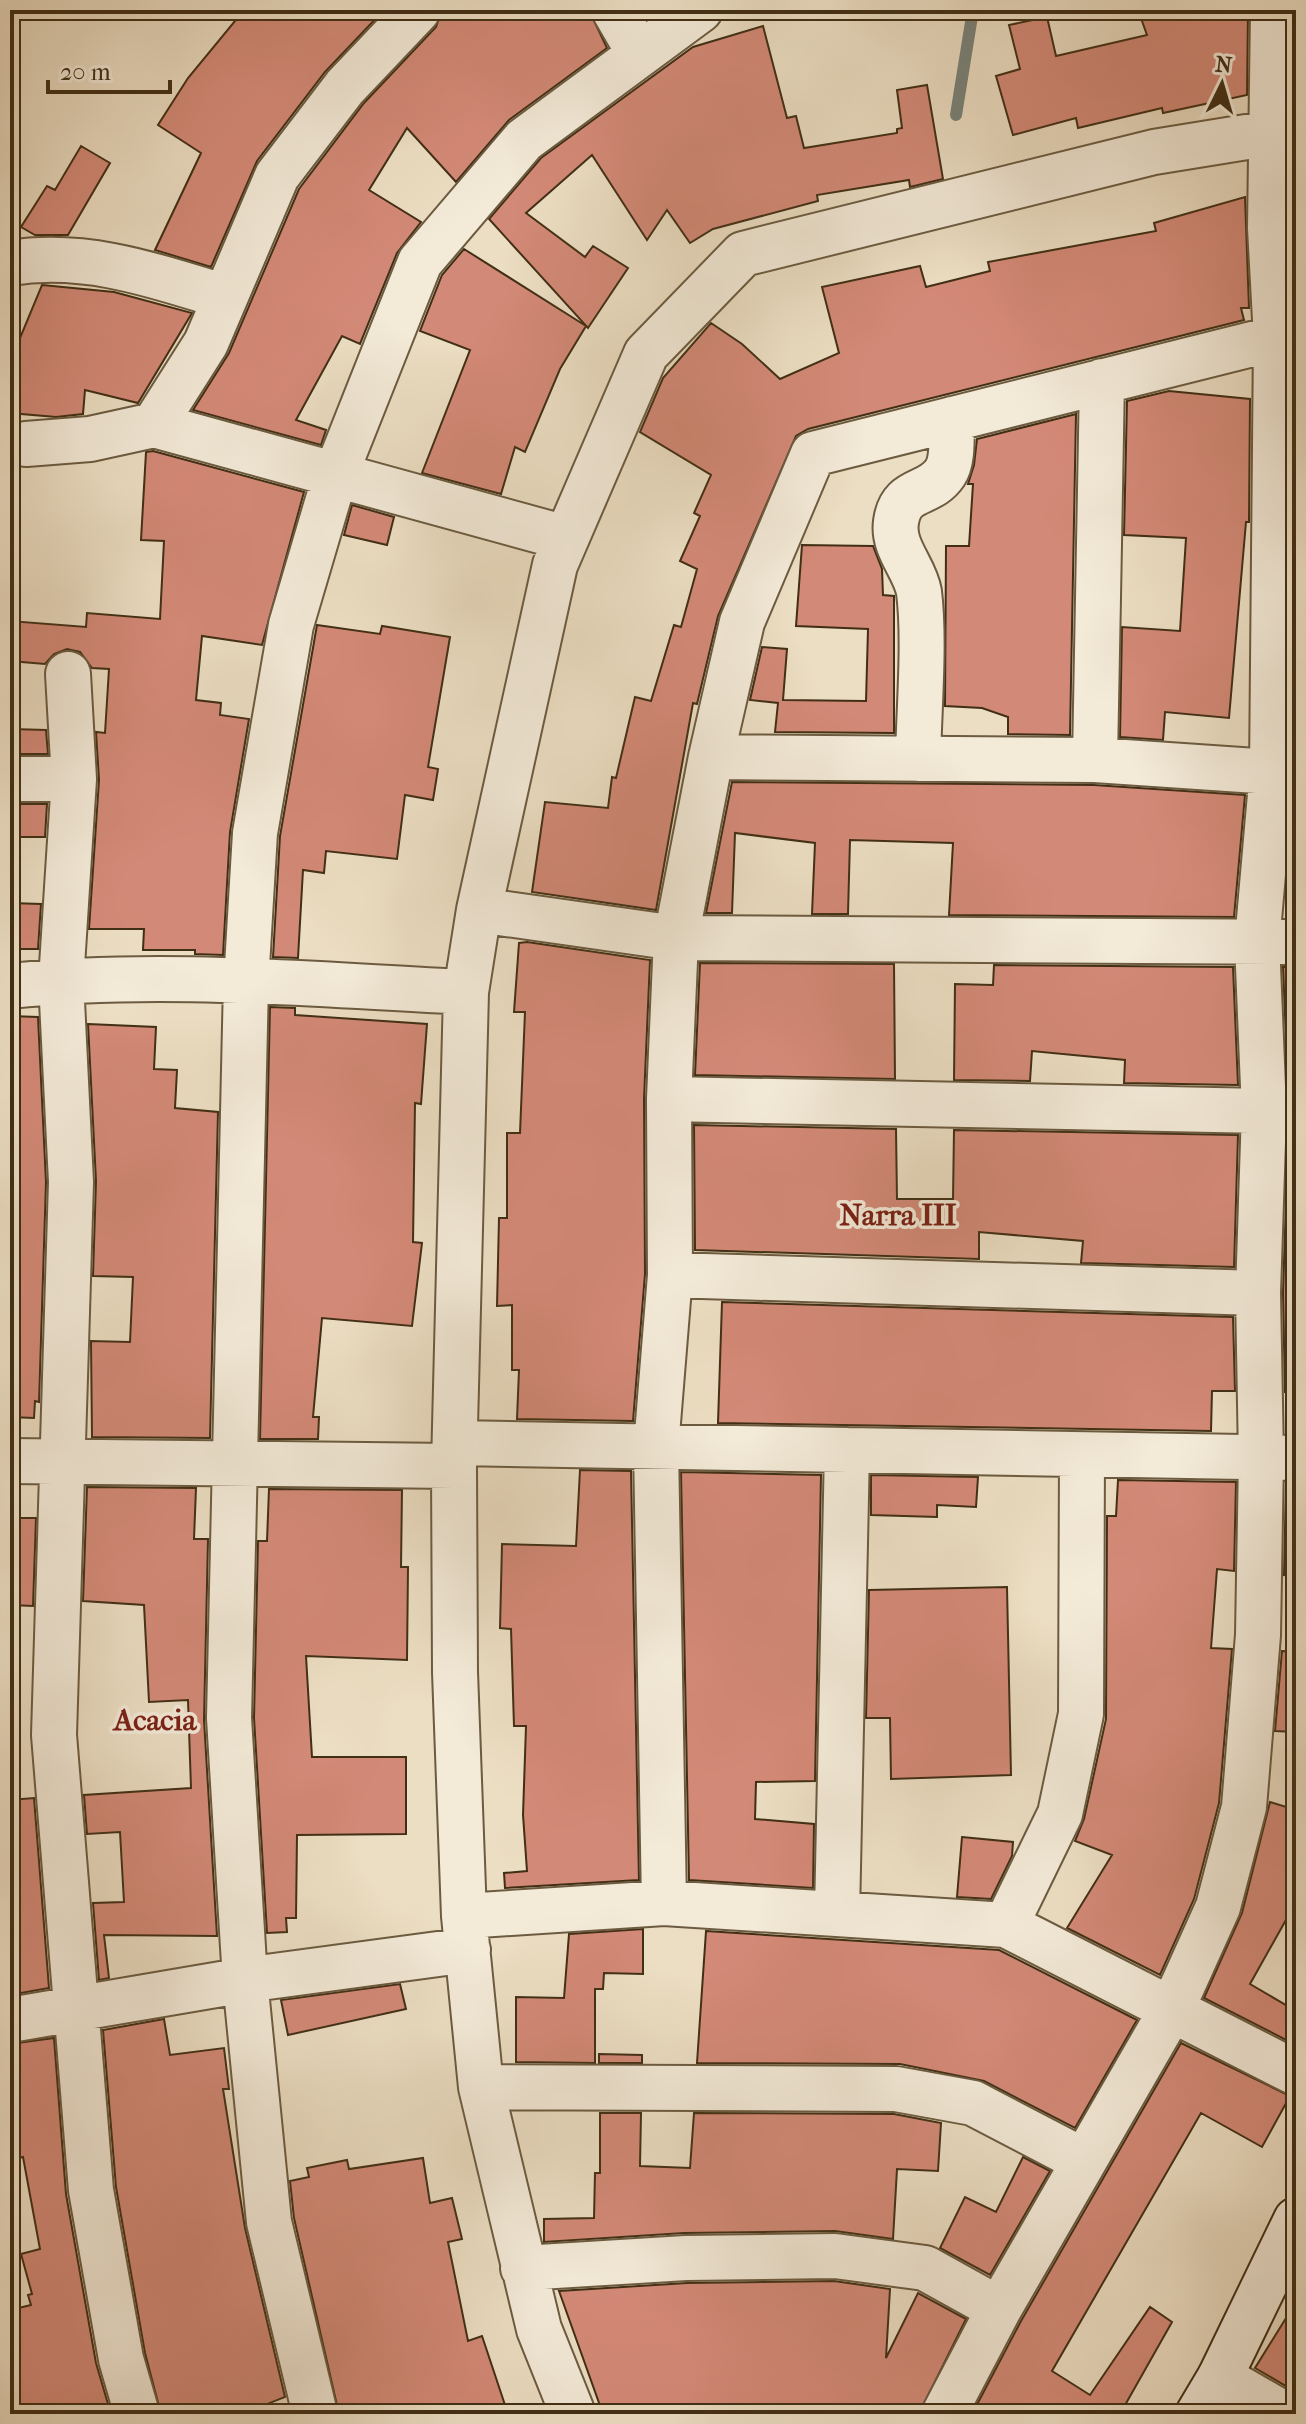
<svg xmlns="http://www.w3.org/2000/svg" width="1306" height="2424" viewBox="0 0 1306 2424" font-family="'IM FELL French Canon',serif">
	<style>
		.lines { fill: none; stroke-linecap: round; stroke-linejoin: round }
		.stream { stroke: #78827a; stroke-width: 12 }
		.building { fill: #d38977; stroke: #412f15; stroke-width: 2 }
		.street-casing { stroke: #6c5b40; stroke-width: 48 }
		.secondary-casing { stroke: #412f15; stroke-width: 48 }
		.street { stroke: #f3ead8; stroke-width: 44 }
		.secondary { stroke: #f3ead8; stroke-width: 44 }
		.labels { text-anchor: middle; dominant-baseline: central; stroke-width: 7; stroke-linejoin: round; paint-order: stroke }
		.quarter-label { font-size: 30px; font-weight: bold; fill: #7a1f14; stroke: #f3ead8 }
	</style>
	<rect width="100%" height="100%" fill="#ecdec3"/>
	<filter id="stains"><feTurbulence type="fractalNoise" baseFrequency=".0025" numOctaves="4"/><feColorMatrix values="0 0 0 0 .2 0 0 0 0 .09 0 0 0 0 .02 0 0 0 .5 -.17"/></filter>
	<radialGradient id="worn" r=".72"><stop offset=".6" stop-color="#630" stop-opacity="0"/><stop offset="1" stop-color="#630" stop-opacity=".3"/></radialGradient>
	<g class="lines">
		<path class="stream" d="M956,115L973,10"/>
	</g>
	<path class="building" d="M244,10H384L325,72L257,161L211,267L155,250L201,153L158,125L188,78Z
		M442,10H589L607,48L509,120L456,182L407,128L369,190L421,222L397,253L360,344L342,336L296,420L326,430L321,445L193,410L229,353L299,189L364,103L436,27Z
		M1138,10H1248L1247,95L1163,113L1162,108L1078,128L1076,118L1013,135L996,76L1020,69L1009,25L1047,17L1056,56L1147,35Z
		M763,26L787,118L796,116L804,148L897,133V129L902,128L897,90L927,85L943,179L910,187L909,180L817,195L818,201L713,229L690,243L667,210L647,240L592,155L526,213L585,257L593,246L628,268L588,328L489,219L541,158L693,47Z
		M81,146L110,163L68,235H35L21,227L47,186L55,190Z
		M1245,197L1249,308H1241L1244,320L808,429L796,436L718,616L697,704L693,703L656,910L532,892L545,802L608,808L612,777L616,778L635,697L651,701L674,625L681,627L697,569L680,561L700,516L694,513L711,475L640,432L663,378L711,323L742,344L780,379L839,353L822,287L920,266L926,287L990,271L988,262L1156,231L1154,223Z
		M464,249L586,326L560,369L525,452L515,447L501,494L422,473L470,350L420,331L442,275Z
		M42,285L114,292L192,313L138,403L85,390L83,414L56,417L10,413V362Z
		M1169,391L1250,399L1249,522H1246L1229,718L1165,712L1163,740L1120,737L1122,627L1180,631L1186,538L1124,535L1127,401Z
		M1076,414L1070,735L1008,734V717L982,708L945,706L946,546H969L973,484H968L974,465L977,439Z
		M153,451L304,492L262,645L202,636L196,700L221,703L220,715L249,719L230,832L223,955L195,954V950H143L144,929H89L99,780L96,732L105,733L109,669L92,668L80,652L67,649L54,654L45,664L10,661V621L86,627L87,613L160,619L164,541L141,540L146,452Z
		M352,505L394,517L387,545L344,535Z
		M802,545L873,546L882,569L883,595L894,596V733L775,732L778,703L750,700L762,647L787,649L783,700L866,701L868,629L796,626Z
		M317,625L380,634L382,626L450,637L428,767L438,769L433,800L405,795L397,859L326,851L324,873L303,870L298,958L273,957L280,836Z
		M11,729L46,730L48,754H10Z
		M732,782L1094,785L1245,795L1234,917L949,915L953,843L850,840L848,914H812L815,843L735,833L732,913H706Z
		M1296,784V840H1291Z
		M10,804H47L45,837H10Z
		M10,903L41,904L38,949H10Z
		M527,942L650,960L644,1099L645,1274L633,1421L517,1419L519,1370H512V1305L497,1306L499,1218H507V1133H520L525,1012H514L519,943Z
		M700,963L894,964L895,1079L695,1075Z
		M994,965L1233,967L1238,1085L1124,1083L1125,1060L1032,1051L1030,1081L954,1080L955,984L993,985Z
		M1283,967H1296V1392H1285L1283,1293L1289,1110Z
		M270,1007L295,1008V1015L427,1024L421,1104L415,1103L413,1242L422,1243L412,1326L322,1318L313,1417H319L318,1439H260Z
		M10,1016L38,1017L46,1182L39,1402L35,1401L34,1418L10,1417Z
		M88,1024L156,1027L154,1069L177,1070L175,1108L218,1112L210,1438L92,1437L91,1341L130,1342L133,1277L93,1276L96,1181Z
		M694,1125L896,1129L897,1199H953L954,1130L1238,1135L1234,1267L1081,1263L1083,1241L979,1232V1259L695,1250Z
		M722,1302L1233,1317L1235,1391H1212L1211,1431L718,1423Z
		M580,1470L631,1471L639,1880L505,1888L504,1873L527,1871L523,1815L526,1726H514L511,1629L500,1628L502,1544L576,1546Z
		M681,1472L821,1475L815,1781L756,1782L755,1819L814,1824L813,1888L689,1880Z
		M871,1475L978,1477L976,1507L937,1505V1517L871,1515Z
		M1118,1480L1236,1482L1234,1571L1217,1569L1211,1648L1232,1649L1219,1803L1194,1899L1160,1975L1067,1928L1112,1855L1075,1841L1084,1819L1106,1719L1107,1516H1116Z
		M1286,1483H1296V1576L1284,1575Z
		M87,1487L196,1488L194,1539H208L204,1720L217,1936L104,1935L109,1978L99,1980L93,1903L124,1902L120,1832L87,1834L84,1795L191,1788L188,1700L149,1702L144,1605L83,1601Z
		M269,1489L402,1490L401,1567H408L407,1660L306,1656L312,1757H406V1834L297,1835L296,1918H286L287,1932L267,1933L254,1718L258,1541H267Z
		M10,1518H36L33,1606L10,1605Z
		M1007,1587L1011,1775L891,1779L890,1718H866L869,1590Z
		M1282,1651L1296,1652V1732L1275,1731Z
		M34,1798L49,1988L10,1995V1800Z
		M1270,1802L1296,1810V1902L1250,1984L1296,2011V2045L1204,1998L1242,1913Z
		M962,1837L1013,1842L1012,1856L991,1899L957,1897Z
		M643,1929V1974L604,1973L603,1989H595V2063L516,2062V1997L564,1998L569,1934Z
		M706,1931L999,1950L1137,2020L1075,2128L984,2081L900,2064L697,2063Z
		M400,1984L406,2009L288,2035L281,2000Z
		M164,2019L170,2055L224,2048L229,2089H223L245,2228L285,2397L242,2414H161L145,2353L116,2187L103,2030Z
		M54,2038L66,2194L96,2363L108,2404L74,2414H10V2310L31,2305L28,2295L32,2294L21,2254L40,2249L23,2157L10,2160V2044Z
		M1181,2043L1290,2096L1262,2147L1201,2113L1052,2371L1090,2395L1150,2307L1172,2322L1120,2414H972L1021,2321Z
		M599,2054L642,2055V2063H599Z
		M600,2113H641L640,2166L690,2168L694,2113L894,2114L941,2123L938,2171L897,2169L893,2239L835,2231L684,2233L544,2242V2219L594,2218L595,2173H600Z
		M1023,2157L1050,2171L990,2275L940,2248L965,2197L996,2212Z
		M423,2158L430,2203L452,2198L462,2239L448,2242L468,2341L482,2336L508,2414H339L294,2218L290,2181L309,2177L307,2168L347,2160L349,2169Z
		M834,2281L890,2289L886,2358L918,2293L966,2319L919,2414H603L559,2291L687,2283Z
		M1296,2302V2392L1255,2368Z"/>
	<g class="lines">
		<g class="street-casing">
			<path id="street" d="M614,10L639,53
				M10,263C86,251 154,275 225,297
				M154,425L566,538
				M26,444L90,439L154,425L206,343L277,176L345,87L418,10
				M68,674L74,779L61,981L71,1182L54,1735L91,2190L121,2359L137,2414
				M711,757L1095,760L1272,772
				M918,759C919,709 925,640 919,592C915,568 892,548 896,522C901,486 929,497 945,473C954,460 951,434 952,419
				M1095,760L1102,381
				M10,779H74
				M479,910L676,938L1296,942
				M10,986C160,970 316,985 466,992L454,1466L455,1672L464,1916L481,2087L539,2329L573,2414
				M466,992L479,910L555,565L646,354L743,254L1154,152L1296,129
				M669,1099L1264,1111
				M670,1275L1258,1293
				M457,1443L1296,1458
				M10,1461L454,1466
				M664,1903L656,1447L670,1275L669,1099L676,938L711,757L742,622L813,454L1276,338
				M837,1914L847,1450
				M464,1916L664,1903L1006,1925L1296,2073
				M1006,1925L1060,1814L1081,1714L1082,1456
				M10,2020L245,1980L468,1950
				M481,2087L896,2089L973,2103L1084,2161
				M523,2268L686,2258L835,2256L925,2268L999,2309
				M1220,2377L1284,2414
				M315,2414L269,2222L245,1980L229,1718L246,983L255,833L291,625L335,476L420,262L524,140L700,10
				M944,2414L999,2309L1173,2007L1218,1907L1244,1807L1258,1635L1261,1458L1258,1293L1264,1111L1257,942L1272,772L1276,338L1270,228L1273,10"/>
		</g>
		<g class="secondary-casing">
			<path id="secondary" d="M1198,2414L1220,2377L1296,2220"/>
		</g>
		<use href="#street" class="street"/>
		<use href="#secondary" class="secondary"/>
	</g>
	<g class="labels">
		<g class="quarter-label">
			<text x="898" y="1215">Narra III</text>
			<text x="155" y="1720">Acacia</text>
		</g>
	</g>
	<rect width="1306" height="2424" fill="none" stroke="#ecdec3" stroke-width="40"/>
	<rect x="12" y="12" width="1282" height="2400" fill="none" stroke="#412f15" stroke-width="4"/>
	<rect x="20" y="20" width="1266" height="2384" fill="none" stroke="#412f15" stroke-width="2"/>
	<g transform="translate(1222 84) rotate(5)" stroke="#f3ead8" stroke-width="6" paint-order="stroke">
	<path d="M0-6L14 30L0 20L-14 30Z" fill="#412f15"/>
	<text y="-12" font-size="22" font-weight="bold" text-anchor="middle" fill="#412f15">N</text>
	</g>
	<path d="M48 80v12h122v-12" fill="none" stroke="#412f15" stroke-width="4"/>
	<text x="60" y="80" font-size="24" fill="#412f15" stroke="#f3ead8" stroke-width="6" paint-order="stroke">20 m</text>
	<rect width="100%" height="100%" filter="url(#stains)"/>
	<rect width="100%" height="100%" fill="url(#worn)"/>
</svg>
